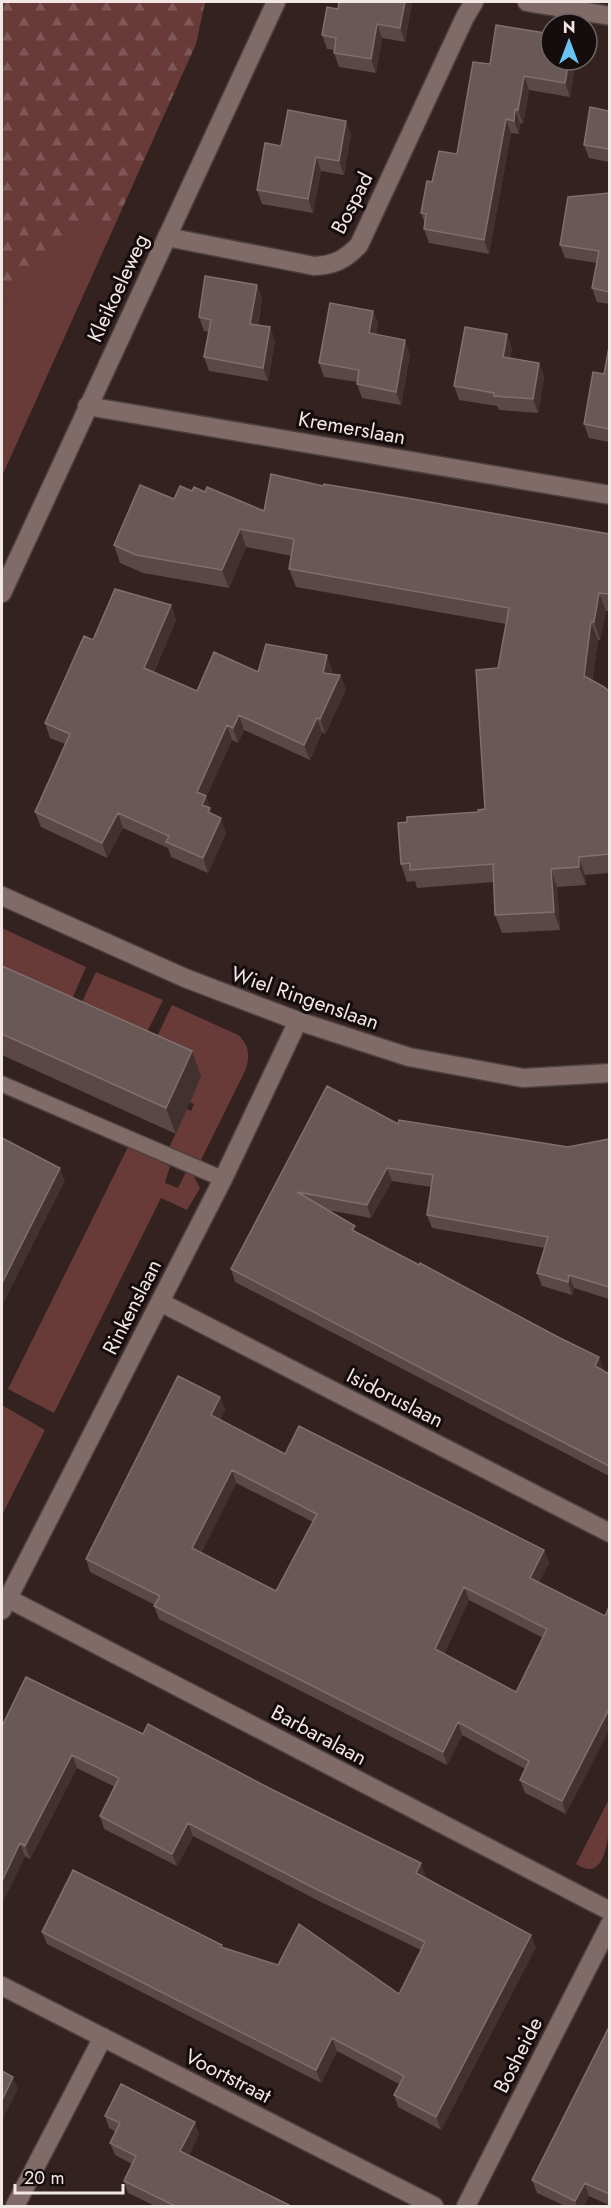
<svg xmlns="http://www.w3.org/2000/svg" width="611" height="2208" viewBox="0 0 611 2208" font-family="Jost,sans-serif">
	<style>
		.green { fill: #683b39 }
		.forest { fill: url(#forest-firs) }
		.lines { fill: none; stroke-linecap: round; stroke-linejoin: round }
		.service-casing { stroke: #4e403f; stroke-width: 18 }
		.minor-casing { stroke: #4e403f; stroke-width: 21 }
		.tertiary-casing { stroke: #4e403f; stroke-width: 21 }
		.service { stroke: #806b69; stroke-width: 15 }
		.minor { stroke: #806b69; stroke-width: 18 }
		.tertiary { stroke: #806b69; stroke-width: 18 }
		.wall { fill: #5a4746; fill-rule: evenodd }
		.shaded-wall { fill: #433130 }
		.building { fill: #6a5857; stroke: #806f6e; stroke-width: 1.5; fill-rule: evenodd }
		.labels { text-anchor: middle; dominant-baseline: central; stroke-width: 6; stroke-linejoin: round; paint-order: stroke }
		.street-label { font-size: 21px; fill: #f3e7e6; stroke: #150d0d }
	</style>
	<defs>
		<pattern id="forest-firs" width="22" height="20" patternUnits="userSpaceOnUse" patternTransform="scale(1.5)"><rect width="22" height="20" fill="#683b39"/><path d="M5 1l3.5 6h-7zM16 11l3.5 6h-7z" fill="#7e5756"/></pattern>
	</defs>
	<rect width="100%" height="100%" fill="#332220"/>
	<path class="green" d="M118,218L2,476V301L85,228Z
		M2,928L86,967L65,1015L2,986Z
		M96,972L163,1000L139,1048L74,1019Z
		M172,1005L238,1035C249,1044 250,1056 246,1069L200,1162L169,1148L187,1109L191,1111L194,1104L190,1102L201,1076L149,1053Z
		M128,1147L170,1166L165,1183L178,1188L186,1172L193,1175L200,1188L187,1210L161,1198L54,1413L8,1389Z
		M2,1405L45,1430L2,1515Z
		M609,1799C610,1819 611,1888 576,1864Z"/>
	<path class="forest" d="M2,2H205L196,44L118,218L85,229L2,301Z"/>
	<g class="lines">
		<g class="service-casing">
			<path id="service" d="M2,1084L223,1179"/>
		</g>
		<g class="minor-casing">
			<path id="minor" d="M527,2L610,16
				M167,237L314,266C334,265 345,260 359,245L465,17L474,2
				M87,406L610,495
				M2,896L185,978L298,1021L409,1057L523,1078L610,1073
				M160,1302L610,1533
				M7,1598L610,1911
				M2,1610L223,1179L298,1021
				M2,1986L434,2206
				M15,2206L103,2037
				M466,2206L610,1924"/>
		</g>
		<g class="tertiary-casing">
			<path id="tertiary" d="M2,593L276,2"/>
		</g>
		<use href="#service" class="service"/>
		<use href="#minor" class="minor"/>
		<use href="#tertiary" class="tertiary"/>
	</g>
	<path class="wall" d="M412,2L405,42L382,38L376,73L339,67L334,53V50L327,49L322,35L338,9Z
		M576,60L570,97L529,90L523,124L520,123L519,134L511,133L489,254L429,243L424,229L425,224L421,213L432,182L457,154L490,64Z
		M609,111V162L589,158L584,145Z
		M351,134L344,175L321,171L313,213L262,204L257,190L281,146Z
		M609,193V304L597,302L592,288L597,263L565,258L560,245Z
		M257,285L262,299L258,325L275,341L268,381L209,371L204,357L209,332L204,331L199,317Z
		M373,311L378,324L376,335L410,354L401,405L362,398L357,384V382L324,377L319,363Z
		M609,347V442L589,438L584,424L604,374Z
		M512,348L510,358L539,363L544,377L538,413L499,410L497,406L459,400L454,386Z
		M323,486L609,534V611H606L600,640H598L592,681L609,691V873L585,875L586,885L557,887L560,930L502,933L495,915L494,882L417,888L415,881L407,882L401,864L407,822L478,812L485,809L498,668L506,624L296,587L289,569L292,556L246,547L229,588L143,573L120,563L114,545L174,499L192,491L205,492L264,511Z
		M171,605L176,620L154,672L197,691L258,672L332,670L331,674L340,675L346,690L325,734L322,732L310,760L244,730L238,743L232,740L206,797L212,814L226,833L208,873L171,857L168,848L123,828L107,858L41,827L35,812L65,744L50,738L45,723L93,640Z
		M2,966L201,1076L176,1134L2,1055Z
		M327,1086L398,1124L568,1147L609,1139V1299L574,1288L572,1295L542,1286L537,1273L545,1248L432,1228L427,1215L431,1187L392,1181L371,1218L327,1210L358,1233L609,1374V1476L235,1282L231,1269Z
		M220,1397L225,1410L220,1420L285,1454L544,1550L549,1563L539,1582L605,1616L566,1814L525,1793L520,1780L525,1769L462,1735L447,1765L159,1619L154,1606L155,1605L90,1572L86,1559ZM236,1483L313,1522L276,1591L201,1553ZM469,1600L543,1638L516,1692L444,1654Z
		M2,1726L426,1876L425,1877L536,1947L441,2130L398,2107L394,2095L399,2084L337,2051L321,2083L47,1944L42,1932L223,1948L278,1965L399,1994L421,1950L321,1902L193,1836L177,1866L104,1829L100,1816L115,1787L77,1768L30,1859L25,1856L2,1904Z
		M609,2027V2205L589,2196L584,2206H565L537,2193L532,2180Z
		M105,2116L199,2134L189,2155L291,2206H155L128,2193L124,2181L132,2164L115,2155L110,2143L116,2132L109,2128Z"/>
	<path class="shaded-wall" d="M405,2H412L405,42L400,28Z
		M377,24L382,38L376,73L371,59Z
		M569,60H576L570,97L565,83Z
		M524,76L529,90L523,124L518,110Z
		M515,109L520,123L519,134L514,121Z
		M506,119L511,133L489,254L484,240Z
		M346,121L351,134L344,175L339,161Z
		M316,157L321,171L313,213L308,199Z
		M257,285L262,299L255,338L250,324Z
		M373,311L378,324L374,347L369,333Z
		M270,327L275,341L268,381L263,368Z
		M507,334L512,348L508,371L503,357Z
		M405,340L410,354L401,405L396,392Z
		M539,363L544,377L538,413L533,399Z
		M240,529L246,547L229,588L222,570Z
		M599,593L606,611L600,640L594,622Z
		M171,605L176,620L149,683L144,668Z
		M591,622L598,640L591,695L584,676Z
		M327,655L332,670L329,688L323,673Z
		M340,675L346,690L325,734L320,719Z
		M239,715L244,730L238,743L233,728Z
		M317,718L322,732L310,760L304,745Z
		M227,725L232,740L206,797L215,823L207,819L197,792Z
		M118,813L123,828L107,858L102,843Z
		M221,818L226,833L208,873L203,858Z
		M579,857L585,875L586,885L579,867Z
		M551,869L557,887L560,930L554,912Z
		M192,1051L201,1076L176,1134L166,1108Z
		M60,1168L65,1181L2,1306V1283Z
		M387,1168L392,1181L371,1218L367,1205Z
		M569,1275L574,1288L572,1295L568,1282Z
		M599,1357L604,1370L599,1379L595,1366Z
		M220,1397L225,1410L216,1428L211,1415Z
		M232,1470L236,1483L197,1561L192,1548Z
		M544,1550L549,1563L535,1590L530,1578Z
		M464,1587L469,1600L440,1662L435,1649Z
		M609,1709V1731L566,1814L562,1801Z
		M458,1722L462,1735L447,1765L443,1752Z
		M72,1755L77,1768L30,1859L25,1846Z
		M188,1823L193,1836L177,1866L172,1854Z
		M20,1843L25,1856L2,1904V1881Z
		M421,1863L426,1876L421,1886L416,1873Z
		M531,1935L536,1947L441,2130L436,2117Z
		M332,2038L337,2051L321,2083L316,2070Z
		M13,2077L18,2089L2,2121V2100Z
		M195,2122L199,2134L185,2163L180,2151Z
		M585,2183L589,2196L584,2206H577L575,2201Z"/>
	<path class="building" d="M339,2H405L400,28L377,24L371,59L334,53L336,38L322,35L327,7L338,9Z
		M496,25L551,34V60H569L565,83L524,76L518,110L515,109L514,121L506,119L484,240L424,229L426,214L421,213L427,181L432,182L439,151L457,154L473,62L490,64Z
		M590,107L609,111V149L584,145Z
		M288,110L346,121L339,161L316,157L308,199L257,190L265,143L281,146Z
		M609,193V292L592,288L599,251L560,245L568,197Z
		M205,276L257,285L250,324L270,327L263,368L204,357L211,320L199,317Z
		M330,303L373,311L369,333L405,340L396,392L357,384L359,370L319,363Z
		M465,327L507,334L503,357L539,363L533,399L494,396V393L454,386Z
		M609,347V429L584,424L593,372L604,374Z
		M271,474L323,486L324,484L413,499L609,534V594L599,593L594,622H591L584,676L604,687L609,691V854L579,857V867L551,869L554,912L495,915L493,864L410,870V863L401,864L398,823L407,822V817L478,812V810L485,809L476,670L498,668L509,608L289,569L294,539L240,529L222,570L136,555L114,545L140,485L174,499L180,486L192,491L194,487L205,492L207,487L264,511Z
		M115,589L171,605L144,668L197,691L214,652L258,672L266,644L327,655L323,673L340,675L320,719L317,718L304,745L239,715L233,728L227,725L197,792L206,796L202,805L210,808L208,812L221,818L203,858L166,842L169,836L118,813L102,843L35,812L70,734L45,723L84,636L93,640Z
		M2,966L192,1051L166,1108L2,1034Z
		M327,1086L398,1124L399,1120L568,1147L609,1139V1287L569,1275L568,1282L537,1273L548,1237L427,1215L433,1175L387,1168L367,1205L297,1192L355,1226L352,1230L419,1265L420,1263L556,1336L599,1357L595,1366L609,1374V1466L231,1269Z
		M2,1138L60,1168L2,1283Z
		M178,1376L220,1397L211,1415L285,1454L299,1426L544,1550L530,1578L605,1616L609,1607V1709L562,1801L520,1780L529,1761L458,1722L443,1752L154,1606L160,1596L86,1559ZM232,1470L317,1514L276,1591L192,1548ZM464,1587L547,1629L516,1692L435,1649Z
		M26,1677L143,1734L148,1724L269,1788L421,1863L416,1873L531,1935L436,2117L394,2095L404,2076L332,2038L316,2070L42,1932L73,1870L222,1945L221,1947L278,1965L299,1924L399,1994L425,1942L316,1889L188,1823L172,1854L100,1816L119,1778L72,1755L25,1846L20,1843L2,1881V1726Z
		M609,2027V2194L585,2183L575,2201L532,2180Z
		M2,2071L13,2077L2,2100Z
		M121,2084L195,2122L180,2151L291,2206H175L124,2181L136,2156L110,2143L120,2123L105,2116Z"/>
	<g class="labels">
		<g class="street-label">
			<text transform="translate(352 203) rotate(-63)">Bospad</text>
			<text transform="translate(118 288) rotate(-65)">Kleikoeleweg</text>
			<text transform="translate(352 428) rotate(10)">Kremerslaan</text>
			<text transform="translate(305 998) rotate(19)">Wiel Ringenslaan</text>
			<text transform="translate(132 1307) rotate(-63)">Rinkenslaan</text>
			<text transform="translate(395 1398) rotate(27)">Isidoruslaan</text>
			<text transform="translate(319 1735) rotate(28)">Barbaralaan</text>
			<text transform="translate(518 2055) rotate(-63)">Bosheide</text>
			<text transform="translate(228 2076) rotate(27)">Voortstraat</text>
		</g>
	</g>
	<rect width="611" height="2208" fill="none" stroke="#f3e7e6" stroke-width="6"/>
	<g transform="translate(569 42)"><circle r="28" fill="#150d0d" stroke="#6e6464" stroke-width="1.5"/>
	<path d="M0-4.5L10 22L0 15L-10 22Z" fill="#6bc3f2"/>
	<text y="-9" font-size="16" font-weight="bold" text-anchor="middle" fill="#f3e7e6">N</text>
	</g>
	<path d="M15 2184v9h108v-9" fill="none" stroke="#f3e7e6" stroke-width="3"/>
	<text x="24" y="2184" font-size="18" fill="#f3e7e6" stroke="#150d0d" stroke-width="4.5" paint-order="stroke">20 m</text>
</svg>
